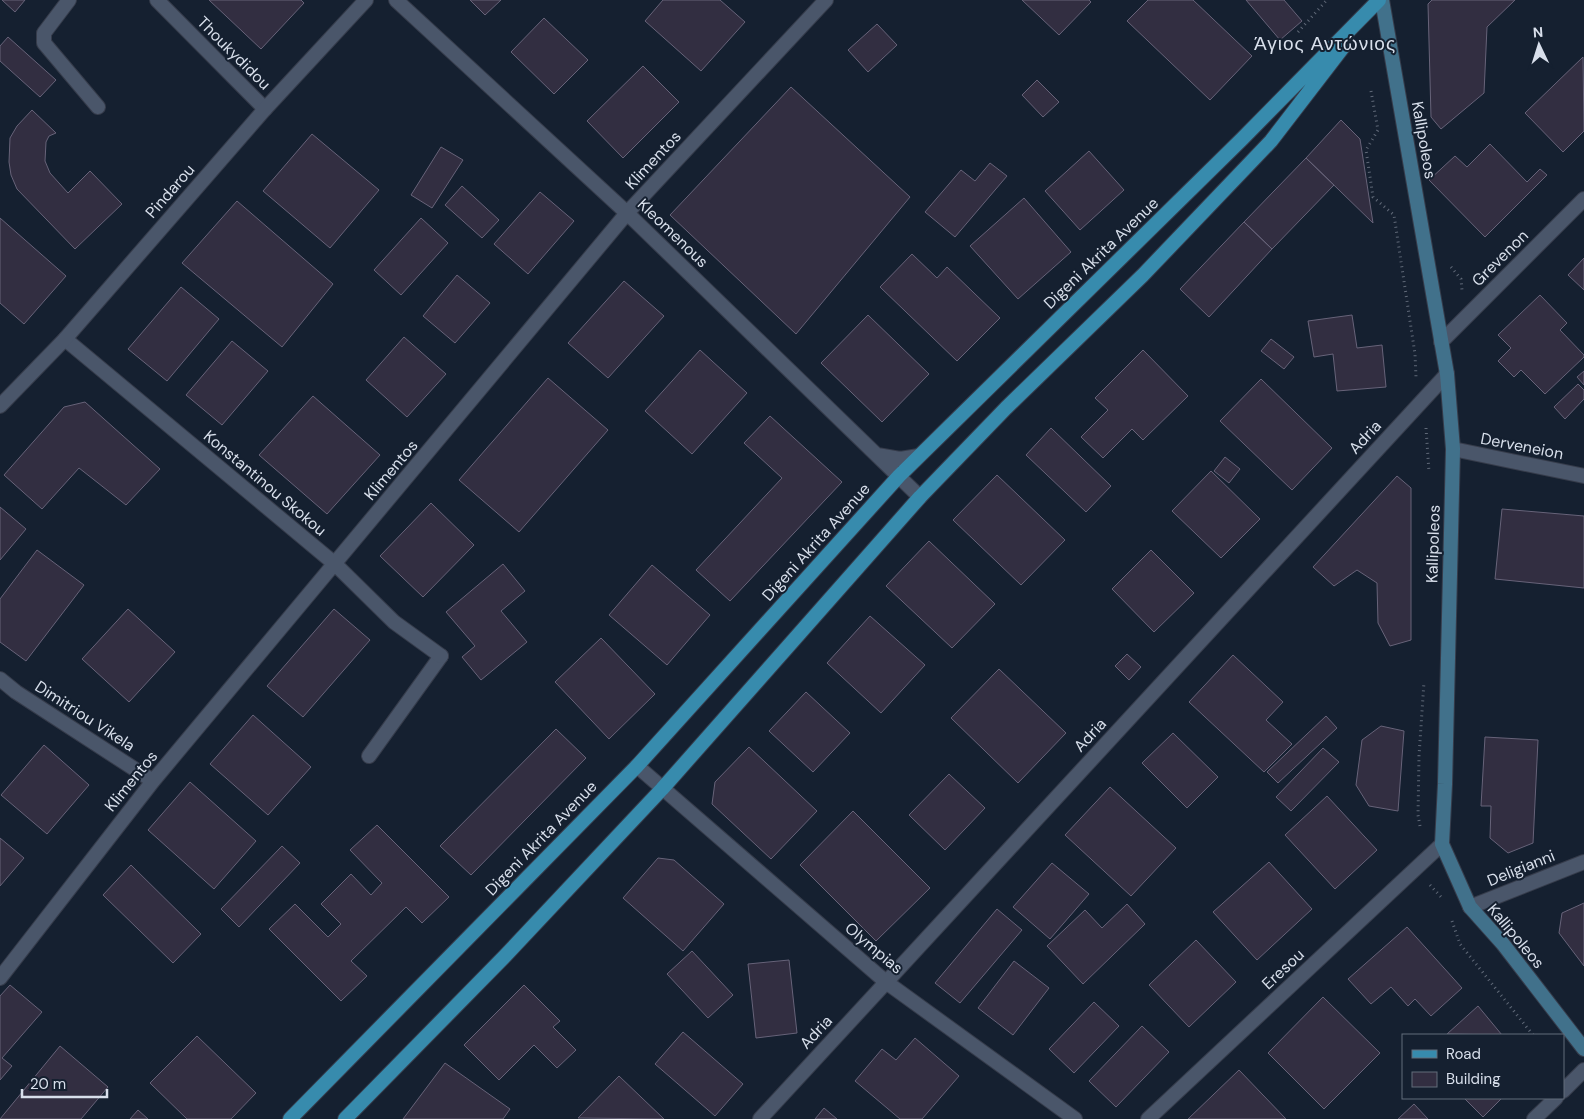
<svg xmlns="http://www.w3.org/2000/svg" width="1584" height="1119" viewBox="0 0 1584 1119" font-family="'DM Sans',sans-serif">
  <rect width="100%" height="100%" fill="#152030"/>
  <path fill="#322e41" stroke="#676379" d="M2 0H25L15 12Z
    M209 0H301L304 3 261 49Z
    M470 0H501L485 15Z
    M663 0H720L745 22 701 71 645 21Z
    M1022 0H1089L1091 2 1059 35Z
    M1148 0H1193L1252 56 1210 100 1127 21Z
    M1246 0H1284L1302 21 1280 40Z
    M1432 0H1515L1487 27 1484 93 1441 129 1431 117 1428 4Z
    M544 18 588 60 554 94 511 52Z
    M877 24 897 45 868 72 848 50Z
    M8 37 56 80 40 97 0 61V46Z
    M1583 57 1584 131 1563 152 1525 113Z
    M643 66 679 102 623 158 587 121Z
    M1037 80 1059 102 1043 117 1022 95Z
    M791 87 910 197 796 334 670 215Z
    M32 110 56 133 49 136 46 142 45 161 50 173 68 193 90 171 122 204 75 249 17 189 11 175 9 162 10 138 17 126Z
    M1341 120 1360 139 1373 223 1306 158Z
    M312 134 379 190 330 248 263 191Z
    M1490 144 1527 182 1540 169 1547 175 1485 237 1429 180 1455 156 1467 167Z
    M441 147 463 160 432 208 411 195Z
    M1089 151 1124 190 1080 230 1045 191Z
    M1306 158 1334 185 1272 249 1244 222Z
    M990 163 1007 176 955 237 925 212 961 170 975 181Z
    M462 186 499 220 482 238 445 205Z
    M540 192 574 221 528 274 494 244Z
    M1024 198 1071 252 1018 299 970 246Z
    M237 201 333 284 282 347 182 263Z
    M0 218 66 276 24 324 0 303Z
    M421 218 448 243 401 295 374 270Z
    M1244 222 1272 249 1209 317 1180 289Z
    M912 254 937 278 947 267 1000 318 957 361 880 287Z
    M1584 258V290L1568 275Z
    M457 275 490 303 455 343 423 316Z
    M624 281 664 316 608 378 568 343Z
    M181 287 219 319 167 381 128 349Z
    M1540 295 1567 323 1560 330 1584 355V357L1545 394 1521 370 1514 377 1498 361 1511 348 1498 335Z
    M868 315 929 374 882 422 821 363Z
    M1352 315 1357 348 1382 345 1386 387 1337 391 1333 354 1314 357 1308 321Z
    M404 337 446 374 407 417 366 380Z
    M1271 339 1294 357 1284 369 1261 351Z
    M232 341 268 371 222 425 186 395Z
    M700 350 747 393 692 454 645 411Z
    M1143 350 1188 396 1143 440 1132 429 1103 458 1081 437 1108 410 1095 398Z
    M1584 371V385L1577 377Z
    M548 378 608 430 519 532 459 480Z
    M1261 379 1332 448 1292 490 1220 421Z
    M1578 384 1584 390V399L1565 419 1554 407Z
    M313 396 380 455 327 514 259 455Z
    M85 402 160 469 126 505 79 468 42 509 4 475 64 407Z
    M770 416 842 482 730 601 696 570 782 478 744 443Z
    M1051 428 1111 486 1086 512 1026 455Z
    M1225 457 1240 469 1229 483 1214 471Z
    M1211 471 1260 519 1221 558 1172 511Z
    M997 475 1065 540 1021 585 953 520Z
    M1397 476 1411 488V640L1390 646 1378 623 1377 583 1357 570 1334 586 1313 567Z
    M431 503 474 545 423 597 380 556Z
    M0 507 26 529 0 560Z
    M1502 509 1584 516V588L1495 579Z
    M929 541 995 604 952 648 886 586Z
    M37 550 84 585 26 661 0 642V599Z
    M1151 550 1194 593 1154 632 1112 589Z
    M503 564 525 591 501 611 527 642 481 680 462 657 475 646 446 612Z
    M652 565 710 615 667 665 609 615Z
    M128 609 175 652 129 702 82 659Z
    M334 609 370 640 303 717 267 686Z
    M870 616 925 665 881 713 827 663Z
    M601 638 655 694 609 739 555 682Z
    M1127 654 1141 667 1129 680 1115 666Z
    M1233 655 1283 702 1266 720 1292 744 1264 772 1189 702Z
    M999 669 1066 733 1018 783 951 718Z
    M806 692 850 733 813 772 769 731Z
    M253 715 311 767 268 815 210 764Z
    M1326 716 1337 728 1278 783 1267 772Z
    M1381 726 1404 731 1398 811 1369 806 1356 785 1362 740Z
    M556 729 586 758 471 875 440 846Z
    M1173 733 1218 777 1187 808 1142 763Z
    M1485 737 1538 740 1533 843 1508 853 1490 838 1491 806H1481Z
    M44 745 89 785 47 834 1 795Z
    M749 747 817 811 771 859 712 804 715 782Z
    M1323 748 1339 762 1291 811 1276 797Z
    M949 774 985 808 945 850 909 815Z
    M190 782 256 841 214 889 148 830Z
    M1110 787 1176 848 1131 896 1065 835Z
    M1327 796 1377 850 1335 889 1285 835Z
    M853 811 930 888 876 941 800 865Z
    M377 825 449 897 422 923 406 907 351 961 367 976 341 1001 269 929 295 904 328 937 341 924 321 904 351 874 371 895 382 883 350 850Z
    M0 838 24 858 0 886Z
    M282 846 300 863 239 927 221 909Z
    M658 858 674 860 724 904 683 951 623 898Z
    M1269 862 1312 909 1257 960 1213 912Z
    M1052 863 1089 894 1050 939 1013 907Z
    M131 865 201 934 173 963 103 895Z
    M1584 903V966L1559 933 1562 913Z
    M1127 904 1145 924 1083 984 1047 946 1085 910 1102 928Z
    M997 909 1022 930 960 1003 935 983Z
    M1407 927 1462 988 1431 1016 1415 999 1408 1006 1391 987 1371 1004 1348 979Z
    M1196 940 1236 982 1189 1027 1149 985Z
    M692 951 733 995 708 1018 667 974Z
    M789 960 797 1033 756 1038 748 964Z
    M1014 961 1049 988 1013 1035 978 1008Z
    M10 985 42 1012 2 1058 12 1066 0 1080V996Z
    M524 985 560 1021 553 1027 576 1050 557 1068 534 1045 499 1080 464 1045Z
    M1323 997 1380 1053 1324 1109 1268 1053Z
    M1094 1002 1119 1026 1074 1073 1049 1049Z
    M1478 1006 1502 1035 1447 1034Z
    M1142 1026 1169 1052 1116 1107 1089 1081Z
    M683 1032 743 1084 715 1116 655 1064Z
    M197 1036 256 1093 231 1119H187L150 1083Z
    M915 1038 959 1076 922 1119H900L855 1081 882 1049 896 1060Z
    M60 1046 108 1087 81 1119H0Z
    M445 1063 510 1109 503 1119H403Z
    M1239 1070 1286 1119H1188Z
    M619 1076 664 1119 578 1118Z
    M1464 1098H1502L1483 1117Z
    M1414 1104 1428 1119H1398Z
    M824 1108 837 1119H815Z
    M138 1110 148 1119H130Z"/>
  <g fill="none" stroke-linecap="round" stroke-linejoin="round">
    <g stroke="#363c4b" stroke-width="16">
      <path id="service" d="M69 0 44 33V43L98 107
        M369 756 441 656"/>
    </g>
    <g stroke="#363c4b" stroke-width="16">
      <path id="minor" d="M157 0 265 109
        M396 0 627 213 920 497
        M65 339 335 564 394 622 441 656
        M1441 342 1584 199
        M1453 449 1584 476
        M877 455 900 459 919 456
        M0 679 16 692 153 781
        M637 766 886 982 1075 1119
        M1470 907 1584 862
        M0 978 153 781 627 213 826 0
        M1563 1091 1584 1070
        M760 1119 1447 374
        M1148 1119 1442 844
        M1534 1119 1556 1098"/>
    </g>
    <g stroke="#363c4b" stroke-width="16">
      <path id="tertiary" d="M0 406 65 339 265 109 366 0"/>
    </g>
    <g stroke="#363c4b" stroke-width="16">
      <path id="secondary" d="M1382 0 1447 374 1453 449 1445 784 1442 844 1470 907 1503 944 1584 1049"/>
    </g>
    <g stroke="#363c4b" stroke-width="16">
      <path id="primary" d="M290 1119 637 766 899 476 1242 139 1379 0
        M345 1119 505 956 662 789 920 497 1006 408 1143 275 1271 141 1344 46"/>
    </g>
    <path stroke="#606978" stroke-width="3" stroke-dasharray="1 4" stroke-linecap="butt" d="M1298 32 1327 0
      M1371 91 1378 130 1366 150 1373 197 1394 215 1415 354 1416 377
      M1451 267 1461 279 1462 290
      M1426 428 1429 472
      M1420 826 1418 815 1419 756 1424 682
      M1430 885 1441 897
      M1452 921 1460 944 1533 1035"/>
    <use href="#service" stroke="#4a566a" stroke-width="14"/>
    <use href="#minor" stroke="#4a566a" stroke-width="14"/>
    <use href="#tertiary" stroke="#4a566a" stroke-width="14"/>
    <use href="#secondary" stroke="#41718b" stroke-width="14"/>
    <use href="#primary" stroke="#378bad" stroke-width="14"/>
  </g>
  <g text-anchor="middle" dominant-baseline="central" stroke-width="4" stroke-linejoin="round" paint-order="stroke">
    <g font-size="16" fill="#d8dfeb" stroke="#152030">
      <text transform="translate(234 53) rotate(45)">Thoukydidou</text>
      <text transform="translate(1424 140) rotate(80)">Kallipoleos</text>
      <text transform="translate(653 160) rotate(-47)">Klimentos</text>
      <text transform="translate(170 191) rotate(-49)">Pindarou</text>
      <text transform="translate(673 233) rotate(44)">Kleomenous</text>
      <text transform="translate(1101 253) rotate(-44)">Digeni Akrita Avenue</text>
      <text transform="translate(1500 258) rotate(-45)">Grevenon</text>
      <text transform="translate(1365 437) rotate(-47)">Adria</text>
      <text transform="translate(1522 446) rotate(11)">Derveneion</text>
      <text transform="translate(391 470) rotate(-50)">Klimentos</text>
      <text transform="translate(265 483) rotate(40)">Konstantinou Skokou</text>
      <text transform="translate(816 542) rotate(-48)">Digeni Akrita Avenue</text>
      <text transform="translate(1433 544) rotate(-88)">Kallipoleos</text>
      <text transform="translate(85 716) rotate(33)">Dimitriou Vikela</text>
      <text transform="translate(1090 735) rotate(-47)">Adria</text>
      <text transform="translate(131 781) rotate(-51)">Klimentos</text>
      <text transform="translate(541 838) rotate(-46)">Digeni Akrita Avenue</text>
      <text transform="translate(1521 868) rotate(-22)">Deligianni</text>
      <text transform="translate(1516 936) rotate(50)">Kallipoleos</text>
      <text transform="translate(874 948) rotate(40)">Olympias</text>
      <text transform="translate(1283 969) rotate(-43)">Eresou</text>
      <text transform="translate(816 1032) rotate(-47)">Adria</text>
    </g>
    <g font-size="19" letter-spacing="1" fill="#d8dfeb" stroke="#152030">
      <text x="1325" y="43">Άγιος Αντώνιος</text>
    </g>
  </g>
  <rect x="1402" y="1034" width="162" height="65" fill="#152030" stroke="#636c7b"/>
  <rect x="1412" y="1050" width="25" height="8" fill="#378bad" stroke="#636c7b"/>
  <text x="1446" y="1059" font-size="15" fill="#d8dfeb">Road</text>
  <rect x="1412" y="1072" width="25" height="15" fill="#322e41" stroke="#636c7b"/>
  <text x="1446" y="1084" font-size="15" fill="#d8dfeb">Building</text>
  <g transform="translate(1539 45) rotate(356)" stroke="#152030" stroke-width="4" paint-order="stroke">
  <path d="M0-4L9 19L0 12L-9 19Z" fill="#d8dfeb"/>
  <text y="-8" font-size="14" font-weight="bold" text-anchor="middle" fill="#d8dfeb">N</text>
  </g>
  <path d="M22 1089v8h85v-8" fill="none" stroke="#d8dfeb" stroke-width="2.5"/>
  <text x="30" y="1089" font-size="15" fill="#d8dfeb" stroke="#152030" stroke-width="4" paint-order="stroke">20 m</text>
</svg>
